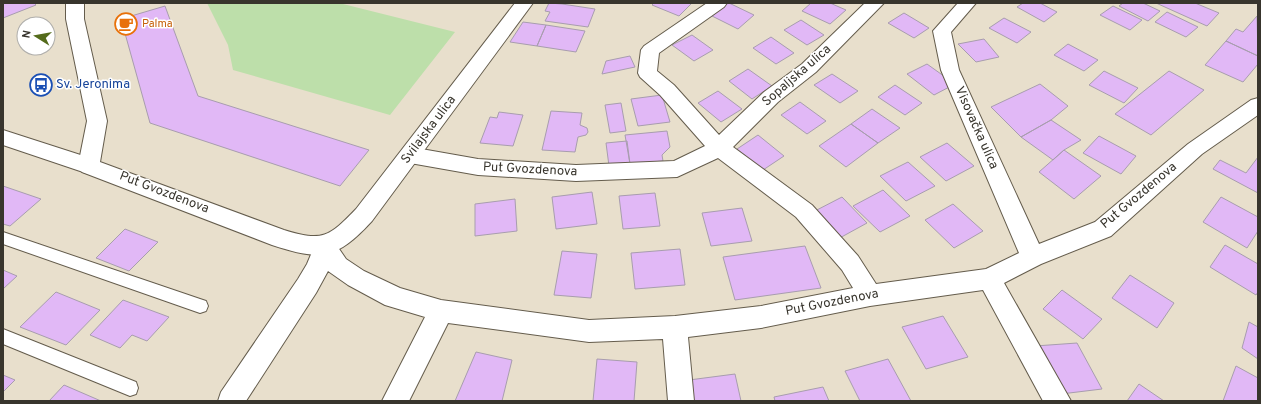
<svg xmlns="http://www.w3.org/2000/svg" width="1261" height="404" viewBox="0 0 1261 404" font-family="Overpass,sans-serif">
  <rect width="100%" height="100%" fill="#e8dfcc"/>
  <path fill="#bddfaa" d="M207 3H339L455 32 390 115 233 70 228 45Z"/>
  <path fill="#e1b8f6" stroke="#a89dae" d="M3 3H34L36 5 3 18Z
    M549 3 562 4 595 9 588 27 545 21 550 12 545 11Z
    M654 3H689L691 4 679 16 652 5Z
    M728 3H729L754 15 738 29 712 16Z
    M811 3H830L846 10 830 24 802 11Z
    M1023 3H1040L1057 12 1044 22 1017 7Z
    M1123 3H1143L1160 11 1148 21 1119 6Z
    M1156 3H1195L1219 13 1207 26Z
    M165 6 198 96 369 150 340 186 150 123 121 19Z
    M1113 6 1142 20 1130 30 1100 15Z
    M1167 12 1198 27 1186 37 1155 22Z
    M904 13 929 28 914 38 888 23Z
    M1257 16 1258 56 1226 41 1236 29 1243 32Z
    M1004 18 1031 32 1017 43 989 28Z
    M801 20 824 35 807 45 784 30Z
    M523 22 546 25 537 46 510 42Z
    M546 25 585 31 576 52 537 46Z
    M692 35 713 50 694 61 672 45Z
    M771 37 794 53 776 64 753 48Z
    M984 39 999 57 976 62 958 44Z
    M1226 41 1258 56V64L1243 82 1205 65Z
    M1068 44 1098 60 1084 71 1054 55Z
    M630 56 635 67 602 74 606 61Z
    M927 64 955 84 934 95 907 74Z
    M748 69 772 86 752 99 729 81Z
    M1104 71 1138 88 1124 103 1089 85Z
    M1169 71 1204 90 1151 135 1115 114Z
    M832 74 858 91 840 103 814 85Z
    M1040 84 1068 106 1051 120 1021 137 991 107Z
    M895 85 922 103 905 115 878 97Z
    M718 91 742 109 721 122 698 103Z
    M662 95 670 122 638 126 631 99Z
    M800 102 826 121 807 134 781 115Z
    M621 103 626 131 610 133 605 105Z
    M872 109 900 128 878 143 851 124Z
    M551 111 582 113 580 125 587 128 588 132 586 135 578 137 575 152 542 150Z
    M499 112 523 115 513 146 480 143 490 117 497 118Z
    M1051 120 1081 140 1064 150 1053 160 1021 137Z
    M851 124 878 143 846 167 819 146Z
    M667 131 670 147 662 155 663 161 630 164 625 135Z
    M758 135 784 156 763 170 737 149Z
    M1099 136 1136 156 1121 174 1083 153Z
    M627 141 630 164 609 166 606 143Z
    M947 143 974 166 946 181 920 157Z
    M1064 150 1101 176 1074 199 1039 172Z
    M1258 157V193L1213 169 1220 160 1246 173Z
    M908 162 935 186 906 201 880 176Z
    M3 186 41 199 10 226 3 224Z
    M883 190 910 216 880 232 853 206Z
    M592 192 597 224 556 229 552 197Z
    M655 193 660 226 623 229 619 196Z
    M842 197 867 223 836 240 811 213Z
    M1221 197 1258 217V231L1247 248 1203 222Z
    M515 199 517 231 475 236V204Z
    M953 204 983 231 954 248 925 220Z
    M742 208 752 241 711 246 702 213Z
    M125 229 158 242 129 271 96 258Z
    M1225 245 1258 264V292L1256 295 1210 267Z
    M805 246 821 288 735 300 723 257Z
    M680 249 685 285 635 289 631 253Z
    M562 251 597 254 591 298 554 295Z
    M3 270 17 276 3 289Z
    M1130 275 1174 303 1157 328 1112 298Z
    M1062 290 1102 319 1083 339 1043 309Z
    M56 292 100 310 66 345 20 327Z
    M123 300 169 317 147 341 132 335 120 348 90 335Z
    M943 316 968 357 926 369 902 327Z
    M1249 322 1258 327V359L1242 348Z
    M1077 343 1102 389 1061 394 1035 346Z
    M476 352 512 360 502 401H455Z
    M597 359 637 362 634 401H593Z
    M888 359 911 401H860L845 371Z
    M1236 366 1258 378V401H1223Z
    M735 374 741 401H693L689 380Z
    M3 375 15 380 3 392Z
    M1139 384 1164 401H1127Z
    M64 385 101 401H49Z
    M823 387 829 401H775L774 397Z"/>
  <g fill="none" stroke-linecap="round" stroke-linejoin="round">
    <g stroke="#645c4c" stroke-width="2">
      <path id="lane" d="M3 232 200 299 206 301 208 306 206 311 200 313 3 244Z
        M3 329 136 382 138 388 136 394 130 396 3 344Z"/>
    </g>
    <g stroke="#645c4c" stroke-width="2">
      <path id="street" d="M707 3H727L724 7 659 53 657 71 674 85 719 135 764 92 802 64 865 3H884L816 72 778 102 733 147 812 205 858 256 876 284 986 269 1019 253 941 70 933 31 958 3H976L951 32 959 70 1039 244 1095 222 1188 144 1251 100 1258 98V115L1202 154 1111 236 1041 264 1004 283 1071 401H1043L983 290 870 306 761 328 688 337 694 401H668L663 339 589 342 448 323 409 401H382L425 317 385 305 348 285 328 271 316 293 246 401H218L221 392 298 279 307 264 317 240 325 237 333 240 346 259 364 271 400 288 441 300 589 320 675 316 761 306 853 288 842 270 796 217 718 158 677 177 576 181 478 175 410 163 403 160 400 155 403 150 410 147 478 159 576 165 674 161 705 146 660 95 640 77 638 73 641 50 644 46Z
        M3 130 96 160 100 166 96 172 89 174 3 145Z"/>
    </g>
    <g stroke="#645c4c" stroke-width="2">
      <path id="secondary" d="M66 3H84V19L107 121 100 162 284 230C323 242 329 237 356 209L515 3H533L372 221C336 260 321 261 272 245L82 172 78 166 87 121 66 19Z"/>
    </g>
    <use href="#lane" fill="#fff" fill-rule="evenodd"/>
    <use href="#street" fill="#fff" fill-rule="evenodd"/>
    <use href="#secondary" fill="#fff" fill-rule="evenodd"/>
  </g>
  <defs>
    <g id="cafe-ring" transform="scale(1.15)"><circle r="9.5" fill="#fff" stroke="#e8710a" stroke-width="1.5"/><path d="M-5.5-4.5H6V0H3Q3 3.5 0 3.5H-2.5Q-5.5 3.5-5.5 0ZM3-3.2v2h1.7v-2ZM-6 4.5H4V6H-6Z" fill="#e8710a"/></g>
    <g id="bus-ring" transform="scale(1.15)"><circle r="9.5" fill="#fff" stroke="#1a4fb4" stroke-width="1.5"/><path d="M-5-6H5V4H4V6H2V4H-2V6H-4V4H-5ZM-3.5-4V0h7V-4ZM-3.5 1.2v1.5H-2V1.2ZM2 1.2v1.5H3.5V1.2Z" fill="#1a4fb4"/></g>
  </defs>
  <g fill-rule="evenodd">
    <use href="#cafe-ring" x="126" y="24"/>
    <use href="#bus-ring" x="41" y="85"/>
  </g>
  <g text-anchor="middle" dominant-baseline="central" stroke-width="3" stroke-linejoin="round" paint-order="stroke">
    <g font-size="11" fill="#c56008" stroke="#fff" text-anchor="start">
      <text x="142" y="24">Palma</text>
    </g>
    <g font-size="13" fill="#38352d" stroke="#fff">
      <text transform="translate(797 76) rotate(-41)">Sopaljska ulica</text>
      <text transform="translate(976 128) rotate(66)">Visovačka ulica</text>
      <text transform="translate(429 130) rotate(-53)">Svilajska ulica</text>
      <text transform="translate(530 170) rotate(3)">Put Gvozdenova</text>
      <text transform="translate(164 193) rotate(21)">Put Gvozdenova</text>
      <text transform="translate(1139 196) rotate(-40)">Put Gvozdenova</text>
      <text transform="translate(832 303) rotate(-11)">Put Gvozdenova</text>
    </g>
    <g font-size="13" fill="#164399" stroke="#fff" text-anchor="start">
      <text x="56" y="85">Sv. Jeronima</text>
    </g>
  </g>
  <rect width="1261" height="404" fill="none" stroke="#38352d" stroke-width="8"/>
  <g transform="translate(36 36) rotate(281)"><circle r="19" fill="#ffffff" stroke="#afaeab"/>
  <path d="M0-3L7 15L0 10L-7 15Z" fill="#546b1b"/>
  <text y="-6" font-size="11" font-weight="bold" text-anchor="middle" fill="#38352d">N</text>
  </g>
</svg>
